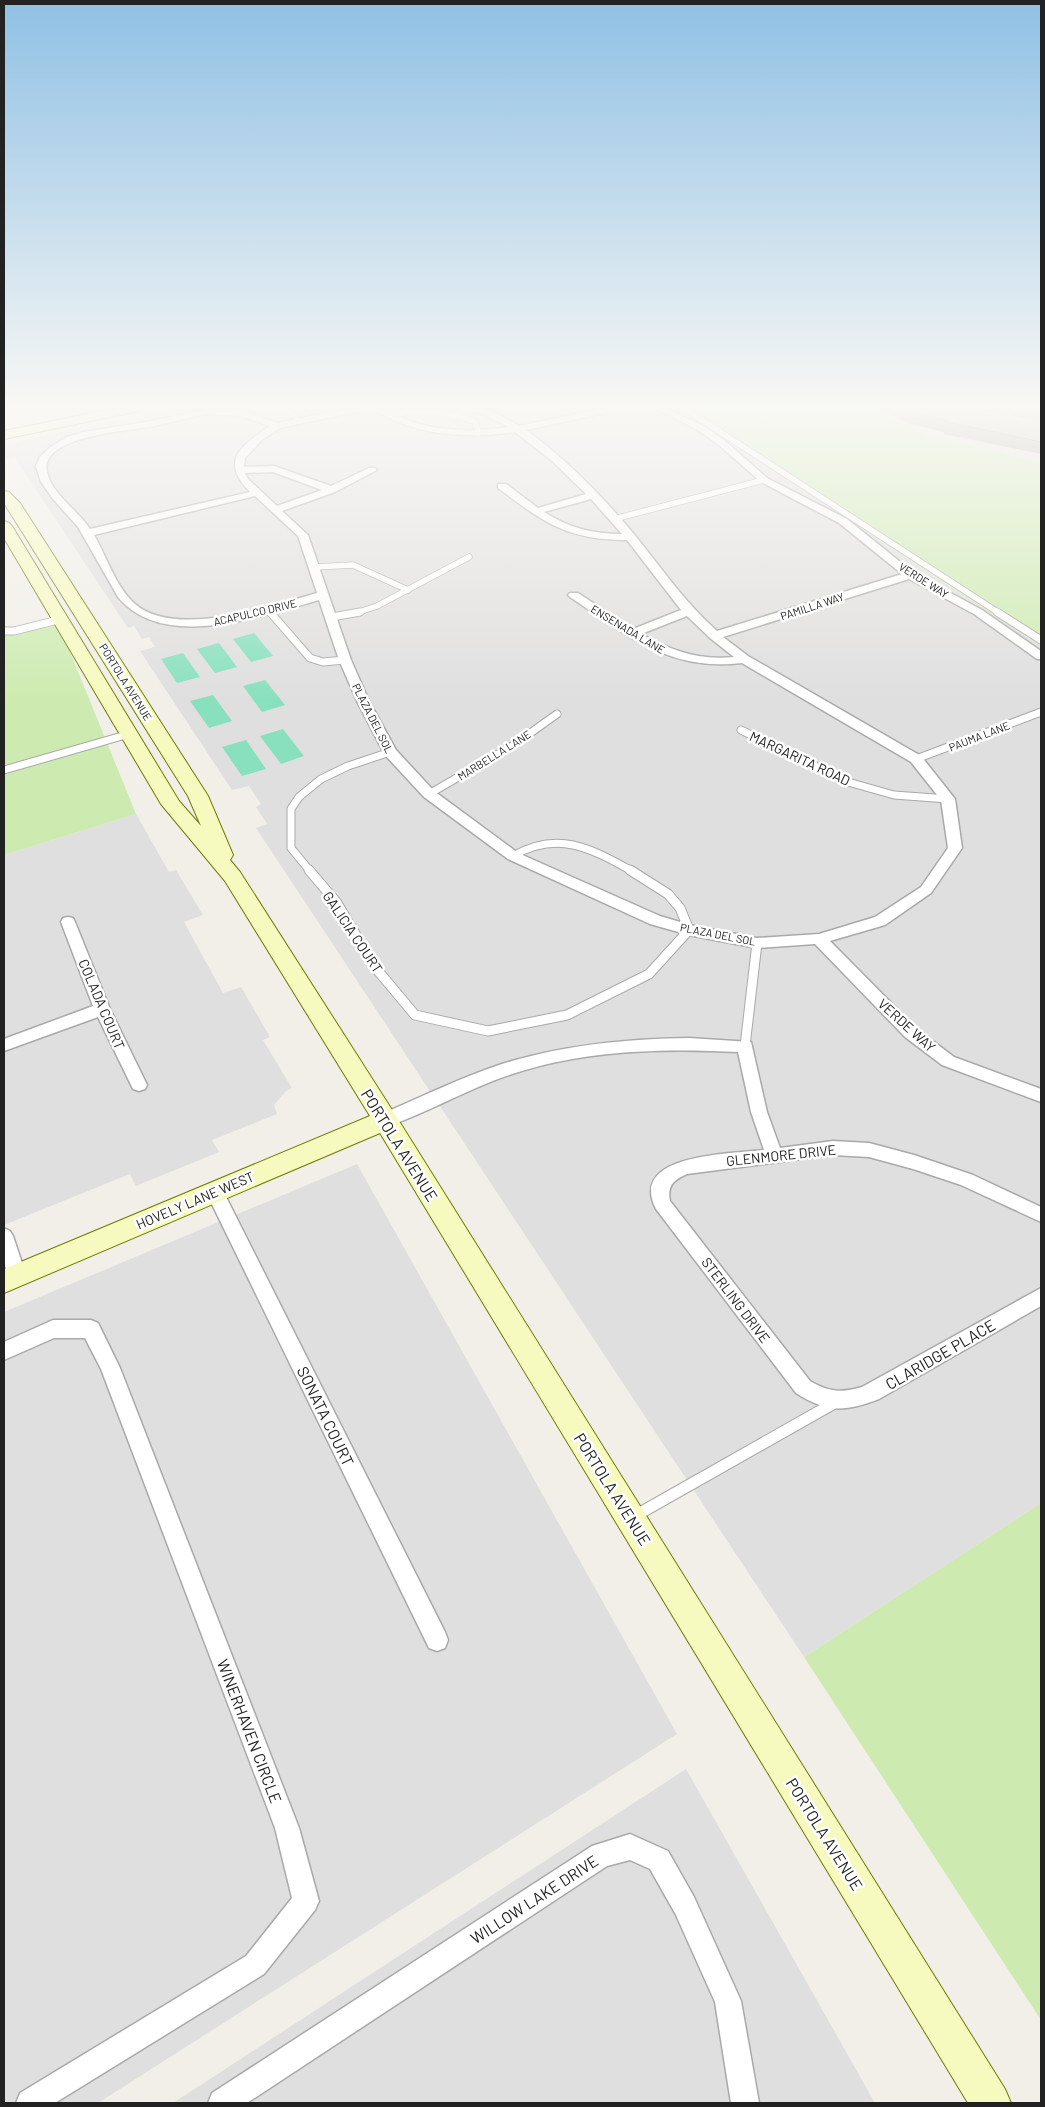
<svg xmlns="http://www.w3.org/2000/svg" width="1045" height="2107" viewBox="0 0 1045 2107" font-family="Barlow,sans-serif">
  <rect width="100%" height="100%" fill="#f2efe9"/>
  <path fill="#e0dfdf" d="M184 407H677L1041 646V1503L804 1657 256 828 267 824 256 807 261 804 249 786 232 790 140 651 155 647 149 637 142 639 134 626 128 628 15 458 8 459 4 455V444Z
    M870 407H1041V463L925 434Z
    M136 814 169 872 176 870 203 915 184 922 223 993 241 987 270 1037 263 1040 292 1088 286 1091 274 1105 277 1114 212 1140 219 1152 136 1186 130 1174 4 1225V855Z
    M357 1164 677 1734 98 2103H4V1312Z
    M686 1769 875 2103H173Z"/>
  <path fill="#cdebb0" d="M677 407H870L925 434 1041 463V646Z
    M57 620 136 814 4 855V628Z
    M1041 1503V2020L804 1657Z"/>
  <path fill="#88e0be" d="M254 633 273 656 251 662 233 639Z
    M219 643 237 667 215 673 197 649Z
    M183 653 200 677 177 683 161 659Z
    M265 680 285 705 262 712 243 686Z
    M213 695 232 721 209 728 190 701Z
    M283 729 304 756 281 764 260 736Z
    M246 740 266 769 242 776 222 747Z"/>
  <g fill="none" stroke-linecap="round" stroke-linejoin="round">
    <g stroke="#a9a9a9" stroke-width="7">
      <path id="lane-far3" d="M285 407 299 421
        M338 407 344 411
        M682 407 999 613
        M389 415C419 409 446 410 475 422L479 433
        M614 519 764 480
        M315 567 353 565 408 590
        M269 610 272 613
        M356 613 377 606 469 557"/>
    </g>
    <g stroke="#a9a9a9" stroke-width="9">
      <path id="lane-far2" d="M270 612 310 658 323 662 345 660
        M997 612 1041 640
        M332 617 360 612
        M4 631H14L62 619
        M741 730 848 782 894 795 948 799
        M916 759 1041 712
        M4 770 129 734
        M429 794 512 746 557 714
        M513 856C558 830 590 848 632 871
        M310 871 291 848V809L299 797 321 779 348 766 390 752"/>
    </g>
    <g stroke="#a9a9a9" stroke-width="11">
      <path id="lane-far1" d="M309 870 337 903 374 966 415 1015 488 1031 567 1015 649 974 689 930 680 908 668 894 630 870
        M745 1046 757 943"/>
    </g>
    <g stroke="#a9a9a9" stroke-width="13">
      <path id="lane" d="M633 1517 836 1402"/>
    </g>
    <g stroke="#a9a9a9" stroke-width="3">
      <path id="street" d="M354 407H370L365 410 280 428 262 440 245 458 244 467 274 466 331 486 369 468H375L377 470 335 492 282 511 308 535 351 660 369 701 396 750 434 791 518 853 660 916 690 925 757 938 819 934 875 917 921 887 948 848 941 800 911 762 742 663C670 672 626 635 570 597L568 595 570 593H578L633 629 681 610 627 540C567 540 545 523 498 488V484H506L538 508 586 494 551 460 515 432C471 438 427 437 387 417 381 414 374 411 371 407 385 407 394 415 407 420 439 432 475 432 508 427L483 414 467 409 466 407C486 407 502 415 519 426L609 407H623L619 410 526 430C566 459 601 495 633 533 661 567 683 601 717 631L902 574 839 523 761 482 719 445 701 432 653 407H664L707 428 725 441 767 478 847 519 914 573 982 610 1041 651V659H1037L974 614 909 579 723 637 748 656 921 756 955 799 962 848 931 893 885 925 830 941 917 1029 954 1057 1041 1089V1102L942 1065 905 1037 815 944 757 948 689 935 650 924 508 859 424 797 385 755 357 701 339 660 319 600C262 616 163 652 118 597L78 527 53 499 41 482 36 466 40 457 49 448 67 437 84 432 146 422 209 409 240 410 278 423ZM209 414 240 416 270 426C241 446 219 460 250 492L90 529C78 510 52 495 47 472 39 436 127 431 149 427 169 423 188 417 209 414ZM273 472 322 490 277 506 248 479 245 473ZM255 496 298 536 317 593C272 606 175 639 135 604 115 586 107 557 94 535ZM591 499 622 534C593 534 569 528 544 512ZM687 616 710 638 734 657C699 661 670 650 641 634Z
        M68 917 73 918 75 922 110 1009 147 1085 145 1089 139 1091 133 1089 98 1017 4 1051V1039L93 1006 61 922 63 918Z
        M689 1038 751 1042 767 1112 780 1148 833 1141 869 1143 914 1155 973 1175 1041 1207V1222L961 1185 913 1169 869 1157 833 1155 687 1174C673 1180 667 1186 670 1201L810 1381C828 1392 842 1393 862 1387L1041 1288V1306L879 1399C845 1412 827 1413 796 1393L656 1209C627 1153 733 1154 764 1150L751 1112 738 1052C663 1048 584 1050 512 1074 468 1088 428 1113 385 1127L379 1125 377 1120 379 1115C420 1098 459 1078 502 1064 563 1045 625 1039 689 1038Z
        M215 1185 221 1187 445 1632 448 1640 445 1648 437 1651 429 1648 206 1192 209 1187Z
        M4 1228 10 1231 13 1236 26 1275 24 1281 17 1283 10 1281 4 1263Z
        M53 1320H91L98 1323 120 1368 299 1828 319 1901 315 1910 264 1974 55 2103H16L20 2093 246 1956 292 1898 275 1828 101 1369 85 1338H54L4 1360V1342Z
        M630 1834 668 1851 694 1897 741 2001 759 2103H731L715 2002 676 1915 650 1869 630 1860 607 1866 247 2103H208L212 2093 592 1846Z"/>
    </g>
    <g stroke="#707d05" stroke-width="2">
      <path id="secondary" d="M121 407H146L139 411 4 439V431Z
        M4 491 9 492 20 503 208 796 233 855 230 860 240 872 394 1113 1005 2089 1011 2103H968L380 1133 4 1293V1269L370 1116 225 881 161 804 4 538V521L9 523 12 526 179 801 201 826 188 796 4 503Z"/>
    </g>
    <use href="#lane-far3" stroke="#fff" stroke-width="5.5"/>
    <use href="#lane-far2" stroke="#fff" stroke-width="7"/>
    <use href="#lane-far1" stroke="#fff" stroke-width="9"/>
    <use href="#lane" stroke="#fff" stroke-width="11"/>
    <use href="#street" fill="#fff" fill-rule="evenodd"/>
    <use href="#secondary" fill="#f7fabf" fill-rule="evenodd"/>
  </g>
  <path fill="#aba49e" d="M7 407H27L8 409Z
    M871 407H1041V454L944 434V432L914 425Z"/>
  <path fill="#c7bfb8" stroke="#8b8681" d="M901 407H969L1041 420V442L947 422 948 421 916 413Z
    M1018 407H1041V411Z"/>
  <linearGradient id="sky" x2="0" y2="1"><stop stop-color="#8fc0e4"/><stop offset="0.58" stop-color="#f9f8f5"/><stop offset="1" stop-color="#f9f8f5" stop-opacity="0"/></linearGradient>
  <rect width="1045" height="702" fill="url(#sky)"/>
  <g text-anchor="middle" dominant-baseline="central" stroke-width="5" stroke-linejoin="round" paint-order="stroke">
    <g font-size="11" fill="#222" stroke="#fff">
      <text transform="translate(924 580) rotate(32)">VERDE WAY</text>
      <text transform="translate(812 606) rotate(-18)">PAMILLA WAY</text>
      <text transform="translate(255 612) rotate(-13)">ACAPULCO DRIVE</text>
      <text transform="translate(628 629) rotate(31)">ENSENADA LANE</text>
      <text transform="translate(126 682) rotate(58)">PORTOLA AVENUE</text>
      <text transform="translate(373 718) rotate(63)">PLAZA DEL SOL</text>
      <text transform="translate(979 736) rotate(-21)">PAUMA LANE</text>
      <text transform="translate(494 755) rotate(-32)">MARBELLA LANE</text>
      <text transform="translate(718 934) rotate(11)">PLAZA DEL SOL</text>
    </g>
    <g font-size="14" fill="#222" stroke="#fff">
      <text transform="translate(800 758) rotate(25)">MARGARITA ROAD</text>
      <text transform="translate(353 932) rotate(56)">GALICIA COURT</text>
      <text transform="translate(102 1004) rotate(67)">COLADA COURT</text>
      <text transform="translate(907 1025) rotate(42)">VERDE WAY</text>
      <text transform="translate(781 1155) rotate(-6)">GLENMORE DRIVE</text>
      <text transform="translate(195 1200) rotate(-23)">HOVELY LANE WEST</text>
      <text transform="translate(736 1300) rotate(53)">STERLING DRIVE</text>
    </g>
    <g font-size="16" fill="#222" stroke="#fff">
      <text transform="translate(400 1145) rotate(58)">PORTOLA AVENUE</text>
      <text transform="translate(940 1354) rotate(-30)">CLARIDGE PLACE</text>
      <text transform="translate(326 1416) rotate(64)">SONATA COURT</text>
      <text transform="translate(613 1489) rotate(58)">PORTOLA AVENUE</text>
      <text transform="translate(250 1731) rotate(69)">WINERHAVEN CIRCLE</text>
      <text transform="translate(825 1834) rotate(58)">PORTOLA AVENUE</text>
      <text transform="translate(534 1899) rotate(-33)">WILLOW LAKE DRIVE</text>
    </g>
  </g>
  <rect width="1045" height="2107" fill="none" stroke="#222222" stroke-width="10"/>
</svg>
